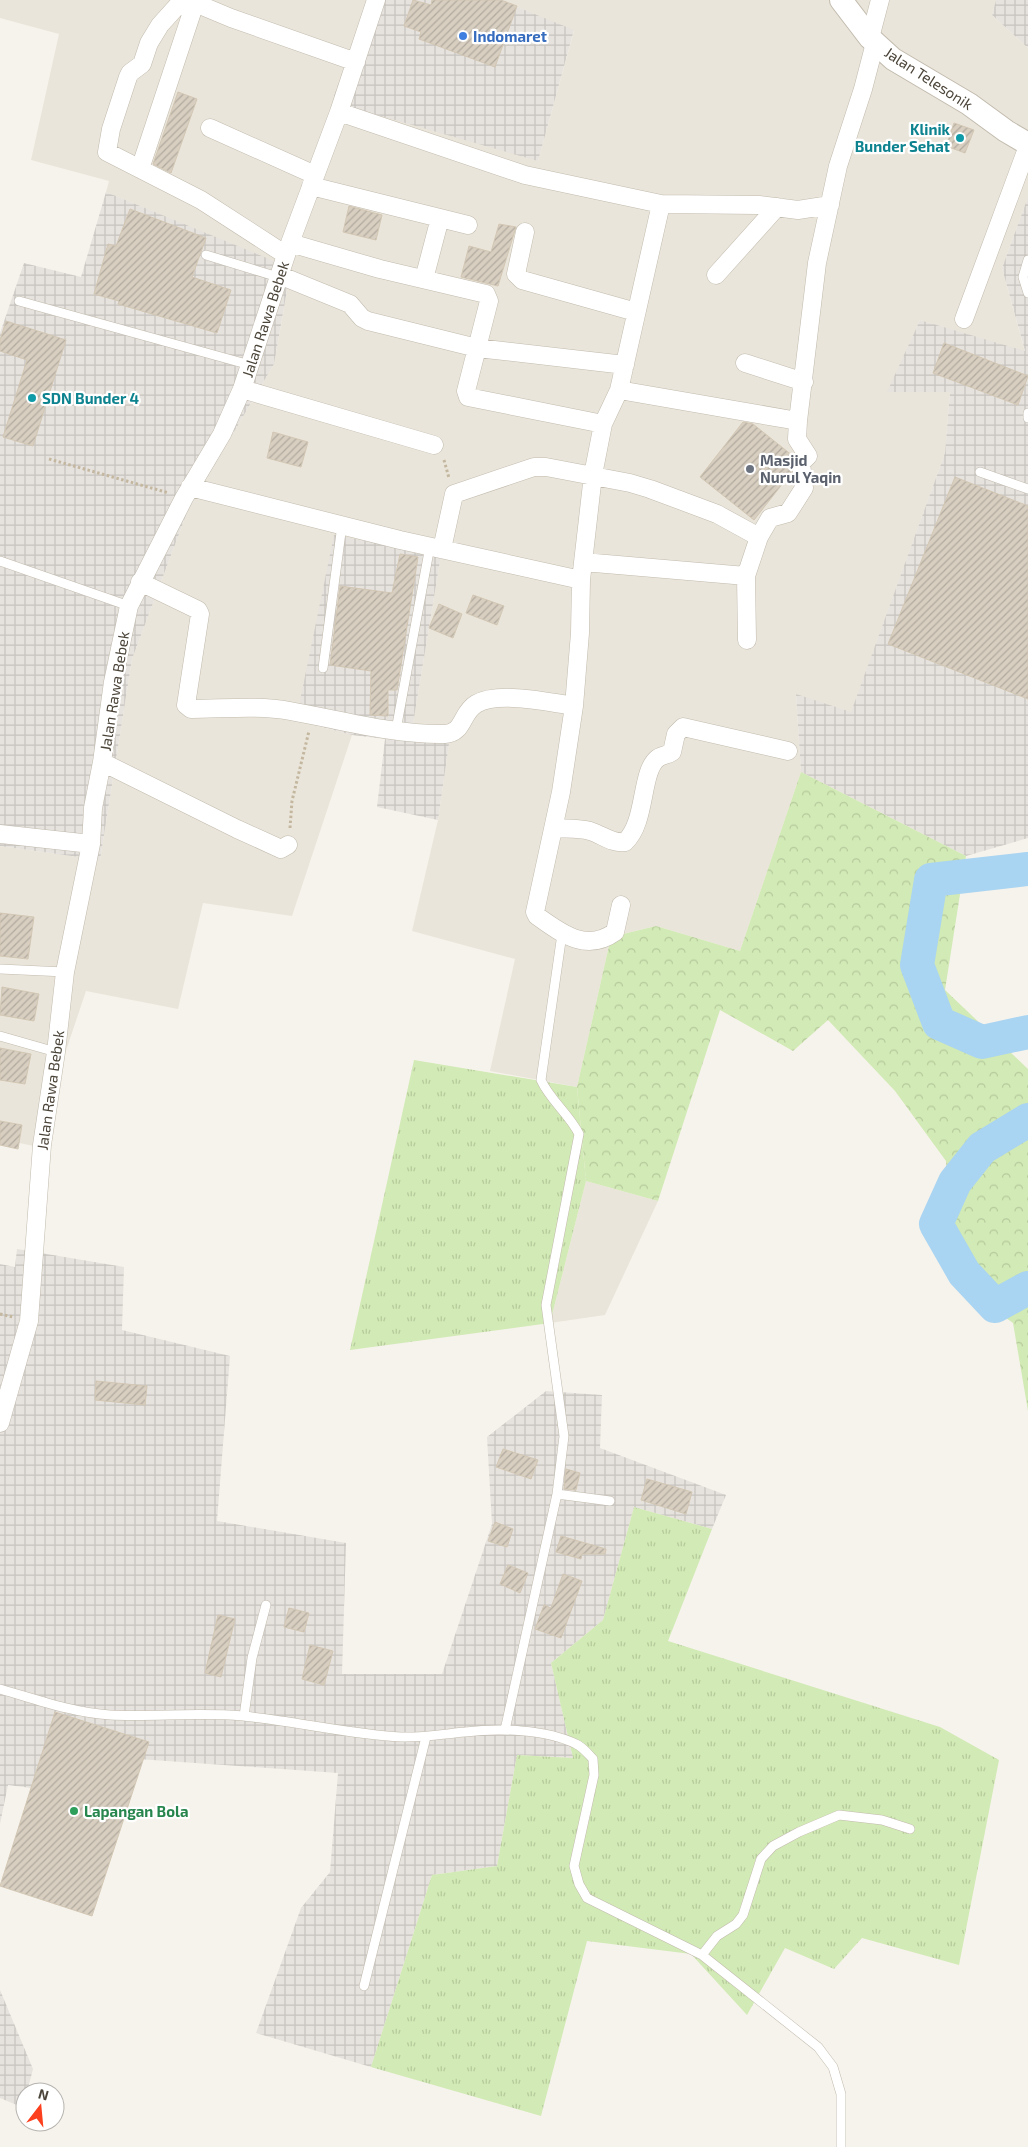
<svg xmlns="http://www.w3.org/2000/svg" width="1028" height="2147" viewBox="0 0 1028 2147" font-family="'Exo 2',sans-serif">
  <defs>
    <pattern id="industrial-grid" width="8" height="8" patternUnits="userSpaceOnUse" patternTransform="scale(1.25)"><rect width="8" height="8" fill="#e6e2dd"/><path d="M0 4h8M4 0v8" fill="none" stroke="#c7c3be"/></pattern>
    <pattern id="grass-tufts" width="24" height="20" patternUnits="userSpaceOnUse" patternTransform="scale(1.25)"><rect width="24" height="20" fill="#d2eab5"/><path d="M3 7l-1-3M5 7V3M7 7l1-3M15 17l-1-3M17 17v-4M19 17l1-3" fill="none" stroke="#b6ca9c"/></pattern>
    <pattern id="forest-crowns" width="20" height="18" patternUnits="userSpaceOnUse" patternTransform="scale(1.25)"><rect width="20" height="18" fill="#d2eab5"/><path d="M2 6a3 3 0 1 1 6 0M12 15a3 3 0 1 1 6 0" fill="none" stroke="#b6ca9c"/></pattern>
    <pattern id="building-hatch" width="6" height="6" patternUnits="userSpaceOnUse" patternTransform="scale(1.25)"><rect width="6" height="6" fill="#d8cfc1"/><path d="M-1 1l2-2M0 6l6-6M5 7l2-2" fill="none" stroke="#b1aa9e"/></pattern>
  </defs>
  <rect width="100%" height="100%" fill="#f6f3ec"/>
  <path fill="#eae5da" d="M0 0H367L538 161 574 31 500 0H996L992 15 1028 48V197L1002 268 1025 352 920 320 888 392H950L945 453 851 713 796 695 801 772 740 951 656 926 611 937 577 1087 490 1071 515 959 412 931 438 820 451 730 413 724 441 555 296 720 352 735 292 916 203 903 178 1009 86 991 34 1146 0 1139V846L100 860 132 659 188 510 274 364 291 269 106 192 109 181 31 160 59 34 0 18Z
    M586 1181 658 1201 605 1315 550 1323Z"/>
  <path fill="url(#industrial-grid)" d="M367 0H500L574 30 538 161 332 102Z
    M996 0H1028V48L992 15Z
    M106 192 291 268 274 364 188 510 132 659 100 860 0 846V333L24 263 81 277Z
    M1028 197V838L966 856 801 772 796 694 851 712 945 453 950 392H887L920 320 1025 351 1002 268Z
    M334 535 441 555 413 724 451 730 438 820 377 807 385 739 352 735 296 720Z
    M17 1249 124 1267 122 1330 230 1356 217 1521 346 1543 342 1674H442L492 1524 487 1437 546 1391 602 1395 600 1448 726 1495 712 1529 634 1507 603 1620 551 1663 573 1758 517 1755 497 1866 432 1875 371 2067 256 2033 301 1908 330 1872 338 1773 138 1759 116 1799 8 1785 0 1824V1264L15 1267Z
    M0 1990 33 2069 27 2092H25L24 2108 0 2098Z"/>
  <path fill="url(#grass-tufts)" d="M414 1060 577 1087 586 1181 550 1323 350 1350Z
    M634 1507 712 1529 668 1641 940 1727 999 1760 959 1965 862 1938 834 1969 785 1948 747 2015 691 1954 587 1941 541 2116 371 2067 432 1875 497 1866 517 1755 573 1758 551 1663 603 1620Z"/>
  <path fill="url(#forest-crowns)" d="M801 772 966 856 945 990 1028 1069V1411L1013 1323 955 1281 946 1161 895 1091 828 1020 793 1051 720 1010 658 1201 586 1181 577 1087 611 937 656 926 740 951Z"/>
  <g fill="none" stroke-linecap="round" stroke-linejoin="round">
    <path stroke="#a9d4f2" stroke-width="34" d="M1028 869 931 880 917 965 939 1023 982 1042 1028 1032
      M1028 1120 982 1148 955 1182 936 1224 964 1273 995 1306 1028 1288"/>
  </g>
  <path fill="url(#building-hatch)" stroke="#d3c7b4" d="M413 0 431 5 432 0H501L517 6 495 67 419 39 421 32 404 26Z
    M178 92 197 99 171 173 153 164Z
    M954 123 974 130 965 153 946 146Z
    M349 206 382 215 376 240 343 232Z
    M130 209 206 238 192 277 231 290 217 333 118 304 119 301 94 294 108 244 116 246Z
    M499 224 516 227 498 286 461 277 469 246 491 252Z
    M6 321 66 340 33 446 3 437 27 360 0 351V340Z
    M944 343 1028 376 1018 405 933 373Z
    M743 422 753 424 793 456 791 460V473L754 520 700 477Z
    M273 432 308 442 301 467 267 458Z
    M955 477 1028 506V699L888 644Z
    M400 554 418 557 397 690H388V716L370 715 371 671 330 665 340 586 392 593Z
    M473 595 504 606 497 625 466 613Z
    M439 604 462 614 453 638 429 628Z
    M0 913 34 917 28 959 0 956Z
    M2 987 39 994 34 1021 0 1015Z
    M0 1048 31 1054 25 1084 0 1080Z
    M0 1121 22 1125 18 1149 0 1145Z
    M96 1381 147 1386 145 1405 95 1400Z
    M503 1449 538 1460 531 1479 496 1467Z
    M566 1469 580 1473 576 1490 564 1489Z
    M647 1479 692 1492 686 1514 641 1500Z
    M495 1522 513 1529 507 1547 488 1541Z
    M561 1536 606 1549 605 1554H582L581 1559 556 1552Z
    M508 1565 528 1573 520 1593 500 1584Z
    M563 1574 582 1581 561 1638 535 1629 544 1605 551 1608Z
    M289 1608 309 1613 304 1632 284 1627Z
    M218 1615 235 1619 221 1677 205 1673Z
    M310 1645 333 1651 324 1685 302 1679Z
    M55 1712 149 1742 92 1916 0 1886Z"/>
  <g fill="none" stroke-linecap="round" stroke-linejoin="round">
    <g stroke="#c2bbae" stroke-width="10">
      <path id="service" d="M206 255 278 277
        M1028 260 1023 277 1028 293
        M19 301 250 365
        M1028 413V418
        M980 472 1028 489
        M0 561 129 606
        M323 668 342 525
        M396 730 430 546
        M0 969 65 972
        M0 1036 56 1052
        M557 1494 564 1436 546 1305 579 1134C569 1114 550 1100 541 1080L562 934
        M0 1689C35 1699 73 1713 110 1715 154 1717 198 1712 243 1716 295 1721 348 1734 401 1737 422 1738 443 1734 465 1732 498 1728 546 1729 576 1744 583 1747 588 1754 593 1759L594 1775 574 1866 579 1884 587 1898 702 1955 818 2047 833 2067 841 2094V2147
        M244 1716 252 1658 266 1605
        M505 1730 557 1494 610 1501
        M702 1955 717 1936 736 1924 743 1915 761 1859 773 1846 799 1832 839 1815 882 1820 910 1829
        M364 1986 426 1737"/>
    </g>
    <g stroke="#c2bbae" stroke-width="19">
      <path id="minor" d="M870 38 880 0
        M339 112 525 175 661 204 759 205 798 210 830 205
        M210 128 315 175
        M140 169 196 0
        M311 186 468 225
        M525 232 516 274 522 280 636 312
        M290 243 380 269 486 294 489 301 466 391 468 397 603 424
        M286 255 201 200 107 152 111 129 128 77 130 73 142 64 149 43 160 25 179 4 184 2 195 3 231 18 356 62
        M279 275 350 304 362 318 368 321 477 348 625 365
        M716 275 777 207
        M424 279 440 218
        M964 319 1028 146
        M745 363 804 382
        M242 389 434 445
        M619 390 798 421
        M190 487 400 540 581 580
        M442 549 454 494 534 467H546L630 483 650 489 717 514 759 537
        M583 562 746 576
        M140 582 198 610 200 614 186 705 191 709C223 709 258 705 290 711 341 720 393 735 445 734 464 733 461 713 476 704 497 691 549 702 574 706
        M747 640 746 576 759 537 770 518 788 513 804 488 801 463 808 456 797 439 798 421 817 263 838 166 863 89 875 43
        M102 762 237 829 281 849 288 845
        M554 828C566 829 579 828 590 831 603 835 612 844 625 842 647 822 640 771 658 758 662 755 668 755 672 752L676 734 683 727 788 751
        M0 834 91 844
        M621 905 615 932C586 953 561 933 537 916L535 912 561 792 574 706 580 633 581 580 593 475 603 424 619 390 661 204
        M0 1423 29 1321 42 1145 56 1052 65 972 91 844 93 808 102 762 113 682 129 606 184 498 222 434 242 389 290 243 339 112 376 0"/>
    </g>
    <g stroke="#c2bbae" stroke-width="24">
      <path id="tertiary" d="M841 0 870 38 893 59 969 104 1006 131 1028 144"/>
    </g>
    <path stroke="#c4b79f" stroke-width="3" stroke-dasharray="2.5 2.5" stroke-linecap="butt" d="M49 459 169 493
      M444 460 449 478
      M290 828 292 801 309 731
      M0 1314 13 1317"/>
    <use href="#service" stroke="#fff" stroke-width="9"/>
    <use href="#minor" stroke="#fff" stroke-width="18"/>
    <use href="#tertiary" stroke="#fff" stroke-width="22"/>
  </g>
  <circle fill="#3f7fe0" stroke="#fff" stroke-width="2" cx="463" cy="36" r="5"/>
  <g fill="#0f9aa8" stroke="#fff" stroke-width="2">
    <circle cx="960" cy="138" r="5"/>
    <circle cx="32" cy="398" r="5"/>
  </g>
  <circle fill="#6b7280" stroke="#fff" stroke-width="2" cx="750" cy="469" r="5"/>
  <circle fill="#2e9e5b" stroke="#fff" stroke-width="2" cx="74" cy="1811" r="5"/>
  <g text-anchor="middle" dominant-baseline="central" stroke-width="4.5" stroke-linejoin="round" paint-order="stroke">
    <g font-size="15" font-weight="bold" fill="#366cbe" stroke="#fff" text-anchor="start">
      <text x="473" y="36">Indomaret</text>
    </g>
    <g font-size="15" fill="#4b4439" stroke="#fff">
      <text transform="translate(929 78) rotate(33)">Jalan Telesonik</text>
      <text transform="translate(265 319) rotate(-72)">Jalan Rawa Bebek</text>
      <text transform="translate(114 691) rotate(-81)">Jalan Rawa Bebek</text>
      <text transform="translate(50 1090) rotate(-82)">Jalan Rawa Bebek</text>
    </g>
    <g font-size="15" font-weight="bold" fill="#0d838f" stroke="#fff" text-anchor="end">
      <text x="950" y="129">Klinik<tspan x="950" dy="17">Bunder Sehat</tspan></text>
      <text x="42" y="398" text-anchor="start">SDN Bunder 4</text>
    </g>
    <g font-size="15" font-weight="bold" fill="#5b616d" stroke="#fff" text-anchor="start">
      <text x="760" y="460">Masjid<tspan x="760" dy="17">Nurul Yaqin</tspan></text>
    </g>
    <g font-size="15" font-weight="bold" fill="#27864d" stroke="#fff" text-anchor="start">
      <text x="84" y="1811">Lapangan Bola</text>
    </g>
  </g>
  <g transform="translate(40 2107) rotate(16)"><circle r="24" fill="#ffffff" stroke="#b7b4b0"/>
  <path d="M0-4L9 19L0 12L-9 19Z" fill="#fc3f1d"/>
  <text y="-8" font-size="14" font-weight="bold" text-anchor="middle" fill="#4b4439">N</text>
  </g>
</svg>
